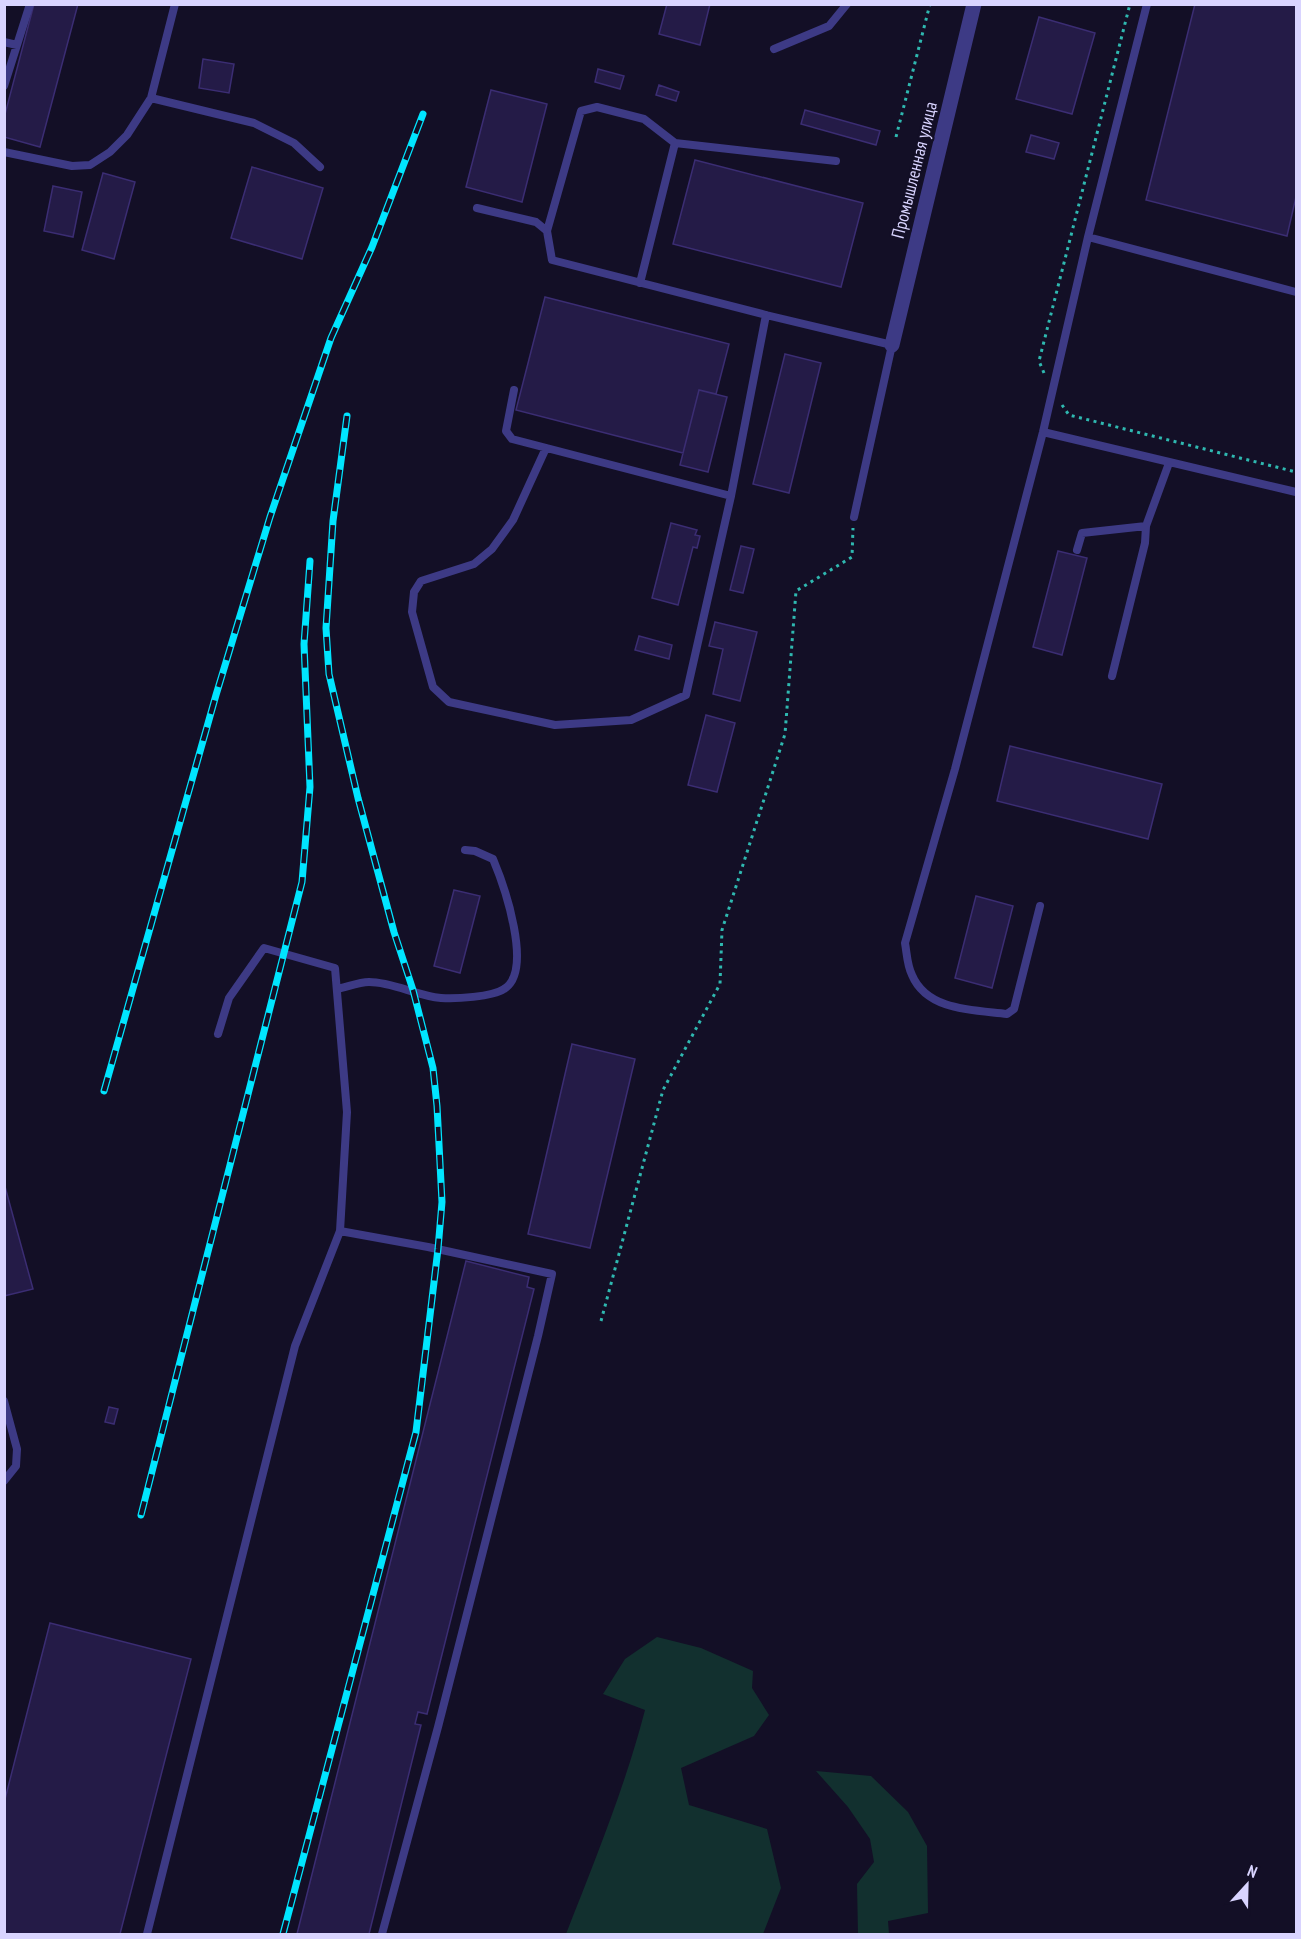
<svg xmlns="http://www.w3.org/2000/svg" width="1301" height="1939" viewBox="0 0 1301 1939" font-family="'PT Sans Narrow',sans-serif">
  <rect width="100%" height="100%" fill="#130f26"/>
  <path fill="#12302f" d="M657 1637 701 1648 753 1671 752 1688 769 1715 754 1736 681 1768 689 1805 767 1829 781 1888 763 1934H566C595 1860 625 1787 645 1710L603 1694 625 1659Z
    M816 1771 871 1776 908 1812 927 1846 928 1913 888 1921 889 1934H858L857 1884 874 1862 870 1839 848 1807Z"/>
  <path fill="#241b47" stroke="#3b2d73" stroke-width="1.5" d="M34 4H78L40 147 4 137V118Z
    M667 4H710L700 45 659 34Z
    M1195 4H1296V197L1287 236 1146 200Z
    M1039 17 1095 33 1072 114 1016 99Z
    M203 59 234 64 229 93 199 88Z
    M598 69 624 76 620 89 595 82Z
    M659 85 679 92 676 101 656 95Z
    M491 90 547 104 522 202 466 187Z
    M805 110 880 131 876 145 801 124Z
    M1031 135 1059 143 1054 159 1026 152Z
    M695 160 863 203 841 287 673 244Z
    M252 167 323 188 302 259 231 238Z
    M103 173 135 182 114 259 82 250Z
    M53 186 82 192 73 237 44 231Z
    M545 297 729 344 716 394 699 390 683 453 516 410Z
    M785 354 821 363 789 493 753 484Z
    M699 390 727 397 708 472 680 465Z
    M671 523 697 530 695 535 700 536 697 548 693 547 678 605 652 598Z
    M741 546 754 549 743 593 730 590Z
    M1058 551 1087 558 1062 655 1033 647Z
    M715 622 757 632 740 701 713 694 723 649 709 646Z
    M639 636 672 645 669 659 635 650Z
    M706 715 735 723 717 792 688 785Z
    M1010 746 1162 784 1148 839 997 801Z
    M454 890 480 896 460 973 434 966Z
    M976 896 1013 906 992 988 955 978Z
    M572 1044 635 1059 590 1248 528 1234Z
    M4 1183 33 1289 4 1296Z
    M466 1261 529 1277 527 1287 534 1289 427 1714 418 1712 415 1724 421 1725 369 1934H297Z
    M109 1407 118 1409 114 1424 105 1422Z
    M50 1623 191 1659 120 1934H4V1803Z"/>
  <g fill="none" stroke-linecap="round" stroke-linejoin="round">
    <path stroke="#2fb8b0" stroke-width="3" stroke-dasharray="3 4.5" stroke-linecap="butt" d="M896 137 930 4
      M1044 373 1039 361 1130 4
      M1062 405 1069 415 1296 472
      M601 1321 663 1090 720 984 722 930 785 734 796 591 852 557 853 528"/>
    <path stroke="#3d3a85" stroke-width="8" d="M4 42 17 45 30 4
      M774 49 829 26 847 4
      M4 86 17 45
      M151 98 254 123 294 143 320 167
      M675 143 836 161
      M4 152 72 166 90 165 110 152 127 135 151 98 175 4
      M477 208 536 222 547 231 552 260 766 315 892 345 854 517
      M547 231 581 111 597 107 644 119 675 143 640 283
      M1088 237 1296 292
      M514 390 506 431 512 439 731 496
      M1043 432 1296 492
      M546 448 513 520 492 549 474 564 421 581 414 592 412 612 433 687 449 702 555 725 631 720 686 695 731 496 766 315
      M1077 550 1082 533 1146 526
      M1112 676 1145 543 1146 526 1169 463
      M1040 906 1014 1009 1007 1014C974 1010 927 1011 912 975 907 965 907 954 905 943L955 769 1043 432 1088 237 1147 4
      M337 989C347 987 359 982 369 982 393 982 417 996 441 998 455 999 492 997 504 989 534 971 504 885 493 859L475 851 465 850
      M340 1231 428 1247 552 1274 538 1336 438 1727 382 1934
      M4 1401 17 1449 16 1466 4 1481
      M147 1934 295 1346 340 1231 347 1112 335 968 264 948 229 998 218 1034"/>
    <path stroke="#3d3a85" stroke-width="15" d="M892 345 974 4"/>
    <g stroke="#00e5ff" stroke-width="7">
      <path id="rail" d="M104 1091 216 695 270 517 331 338 372 247 423 114
        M141 1515 302 882 310 787 304 644 310 561
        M283 1934 416 1432 438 1249 442 1202 437 1106 433 1068 413 990 394 932 358 798 329 674 326 628 333 521 347 416"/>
    </g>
    <use href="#rail" stroke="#130f26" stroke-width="4.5" stroke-dasharray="14" stroke-linecap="butt"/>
  </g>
  <g text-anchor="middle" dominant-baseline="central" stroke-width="4.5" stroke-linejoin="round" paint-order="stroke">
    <g font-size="18" fill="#d9d4ff" stroke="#130f26">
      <text transform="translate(914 170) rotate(-76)">Промышленная улица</text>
    </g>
  </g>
  <rect width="1301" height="1939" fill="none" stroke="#d9d4ff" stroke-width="12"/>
  <g transform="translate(1247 1885) rotate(22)" stroke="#130f26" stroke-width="4.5" paint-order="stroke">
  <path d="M0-4.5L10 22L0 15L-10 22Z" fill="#d9d4ff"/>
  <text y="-9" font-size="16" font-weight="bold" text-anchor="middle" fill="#d9d4ff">N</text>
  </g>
</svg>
